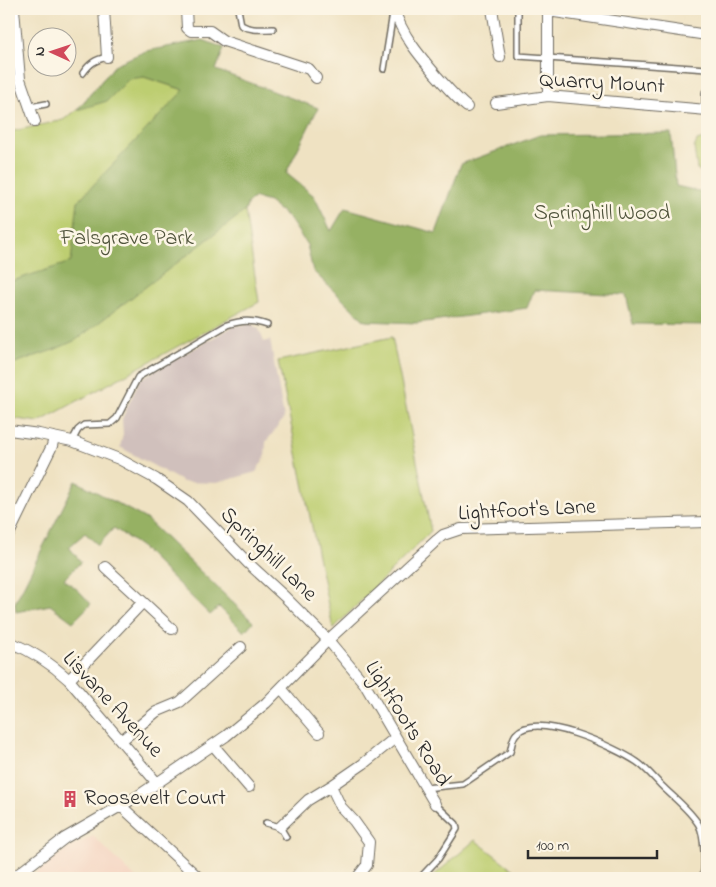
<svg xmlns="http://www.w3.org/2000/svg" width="716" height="887" viewBox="0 0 716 887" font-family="'Indie Flower',sans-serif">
  <rect width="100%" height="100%" fill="#fcf5e5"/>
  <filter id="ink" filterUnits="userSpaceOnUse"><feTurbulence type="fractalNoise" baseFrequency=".02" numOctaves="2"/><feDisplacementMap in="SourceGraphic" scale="10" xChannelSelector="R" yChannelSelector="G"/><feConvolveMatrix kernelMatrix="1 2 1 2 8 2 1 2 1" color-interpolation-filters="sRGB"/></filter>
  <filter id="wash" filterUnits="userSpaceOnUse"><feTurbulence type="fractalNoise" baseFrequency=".0096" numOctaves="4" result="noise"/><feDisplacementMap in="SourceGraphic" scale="20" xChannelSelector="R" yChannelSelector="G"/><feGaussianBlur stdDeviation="1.12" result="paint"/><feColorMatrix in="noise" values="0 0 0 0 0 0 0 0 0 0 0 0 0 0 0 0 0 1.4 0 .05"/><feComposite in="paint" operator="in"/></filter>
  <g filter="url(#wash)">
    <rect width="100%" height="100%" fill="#efe2c2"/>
    <path fill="#f4d3c0" d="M93 836 136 878H30L64 851Z"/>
    <path fill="#d0c0bc" d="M251 324 259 329 264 342 270 340 284 418 266 442 265 457 256 472 217 483 183 482 120 447 123 434 122 419 140 379 234 326Z"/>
    <path fill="#bdce71" stroke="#747c4e" d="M116 64 144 77 184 90 245 211 259 302 39 422 9 418V132L63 120 77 110Z
      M707 138V176L697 169 694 148 697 141Z
      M392 337 431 531 333 629 278 361Z
      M475 840 524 878H431Z"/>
    <path fill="#96b163" stroke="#606e47" d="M203 40 224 48 216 70 318 108 286 173 314 196 331 231 345 208 436 233 461 164 540 135 671 133 676 186 707 193V325L633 324 626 295 534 290 527 308 417 323 365 321 313 271 307 245 289 218 269 202 255 198 248 203 245 211 76 340 56 349 9 365V282L71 262 78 201 184 90 144 77 129 79 107 101 77 110 116 64 146 51Z
      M76 481 146 519 253 622 244 632 219 607 210 615 141 547 114 528 98 545 85 533 69 547 81 562 64 579 79 591 91 604 73 622 50 605 16 612 15 603Z"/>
  </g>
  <g filter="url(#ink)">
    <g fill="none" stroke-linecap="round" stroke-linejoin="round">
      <g stroke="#706b60" stroke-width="8">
        <path id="service" d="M238 9 241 25C251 31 262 29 273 29
          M518 9V56L707 69
          M384 69 393 13
          M83 73C90 63 95 60 107 57
          M30 107 46 104
          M72 441 78 430 84 425 110 424 117 418 138 377 227 325C242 320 252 320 267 325
          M425 788 463 784 510 752C512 746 512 738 516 734 536 710 616 748 637 762 646 768 654 778 662 786 674 798 690 810 699 825 705 836 705 866 703 878
          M266 823 280 827 286 837
          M420 878 438 859 457 829 456 824 435 804"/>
      </g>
      <g stroke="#706b60" stroke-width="12">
        <path id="minor" d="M14 9 20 79 35 122
          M104 9 107 57
          M186 9 187 28 191 31H210L224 41 309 69 316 78
          M394 9C402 35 419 55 436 75 446 86 455 97 467 107
          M492 9 500 57
          M548 9V96
          M548 11 707 35
          M496 103 548 96 707 110
          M707 110V93
          M9 430 39 434 72 441 119 459 156 479 188 501 248 563 285 597 328 640 266 703 226 736 138 796 65 838 13 878
          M9 534 52 446 54 437
          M143 602 172 629
          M9 642C32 651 51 663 69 680L157 783
          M69 680 143 602 105 567
          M281 688 319 733
          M122 740 156 712 180 702 241 647
          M213 745 249 787
          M331 786 341 807 354 821 369 842 367 865 357 878
          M435 804 364 683 328 640 437 540 443 535 461 529 707 522
          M121 806 199 878
          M280 827 308 800 331 786 363 764 395 738"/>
      </g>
      <use href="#service" stroke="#fff" stroke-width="5"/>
      <use href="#minor" stroke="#fff" stroke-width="10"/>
    </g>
  </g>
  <defs>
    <g id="building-bare" transform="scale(1.35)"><path d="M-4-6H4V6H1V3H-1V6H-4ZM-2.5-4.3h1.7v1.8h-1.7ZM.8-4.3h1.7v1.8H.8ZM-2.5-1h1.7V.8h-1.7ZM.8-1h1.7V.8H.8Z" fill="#d1495b" stroke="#fcf5e5" stroke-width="2.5" paint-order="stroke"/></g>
  </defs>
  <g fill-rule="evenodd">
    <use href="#building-bare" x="70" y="799"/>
  </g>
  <g text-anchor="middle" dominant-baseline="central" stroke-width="5" stroke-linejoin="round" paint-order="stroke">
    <g font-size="22" fill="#2b2b2b" stroke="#fcf5e5">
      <text transform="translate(602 84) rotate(3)">Quarry Mount</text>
      <text transform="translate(527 511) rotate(-3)">Lightfoot's Lane</text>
      <text transform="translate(268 555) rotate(44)">Springhill Lane</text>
      <text transform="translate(112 705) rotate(47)">Lisvane Avenue</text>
      <text transform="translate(407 724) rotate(58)">Lightfoots Road</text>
    </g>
    <g font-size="22" fill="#50543c" stroke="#fcf5e5">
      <text x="602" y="214">Springhill Wood</text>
      <text x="127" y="239">Falsgrave Park</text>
    </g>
    <g font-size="22" fill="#2b2b2b" stroke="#fcf5e5" text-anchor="start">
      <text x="84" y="799">Roosevelt Court</text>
    </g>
  </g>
  <rect width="716" height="887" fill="none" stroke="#fcf5e5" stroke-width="30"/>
  <g transform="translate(52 52) rotate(273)"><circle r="24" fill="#fcf5e5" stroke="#a8a49b"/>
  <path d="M0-4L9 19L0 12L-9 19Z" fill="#d1495b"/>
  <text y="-8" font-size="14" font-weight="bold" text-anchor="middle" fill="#2b2b2b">N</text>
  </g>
  <path d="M528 850v8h129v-8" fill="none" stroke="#2b2b2b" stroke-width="2.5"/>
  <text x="536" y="850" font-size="15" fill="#2b2b2b" stroke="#fcf5e5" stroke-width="4" paint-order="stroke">100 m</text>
</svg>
